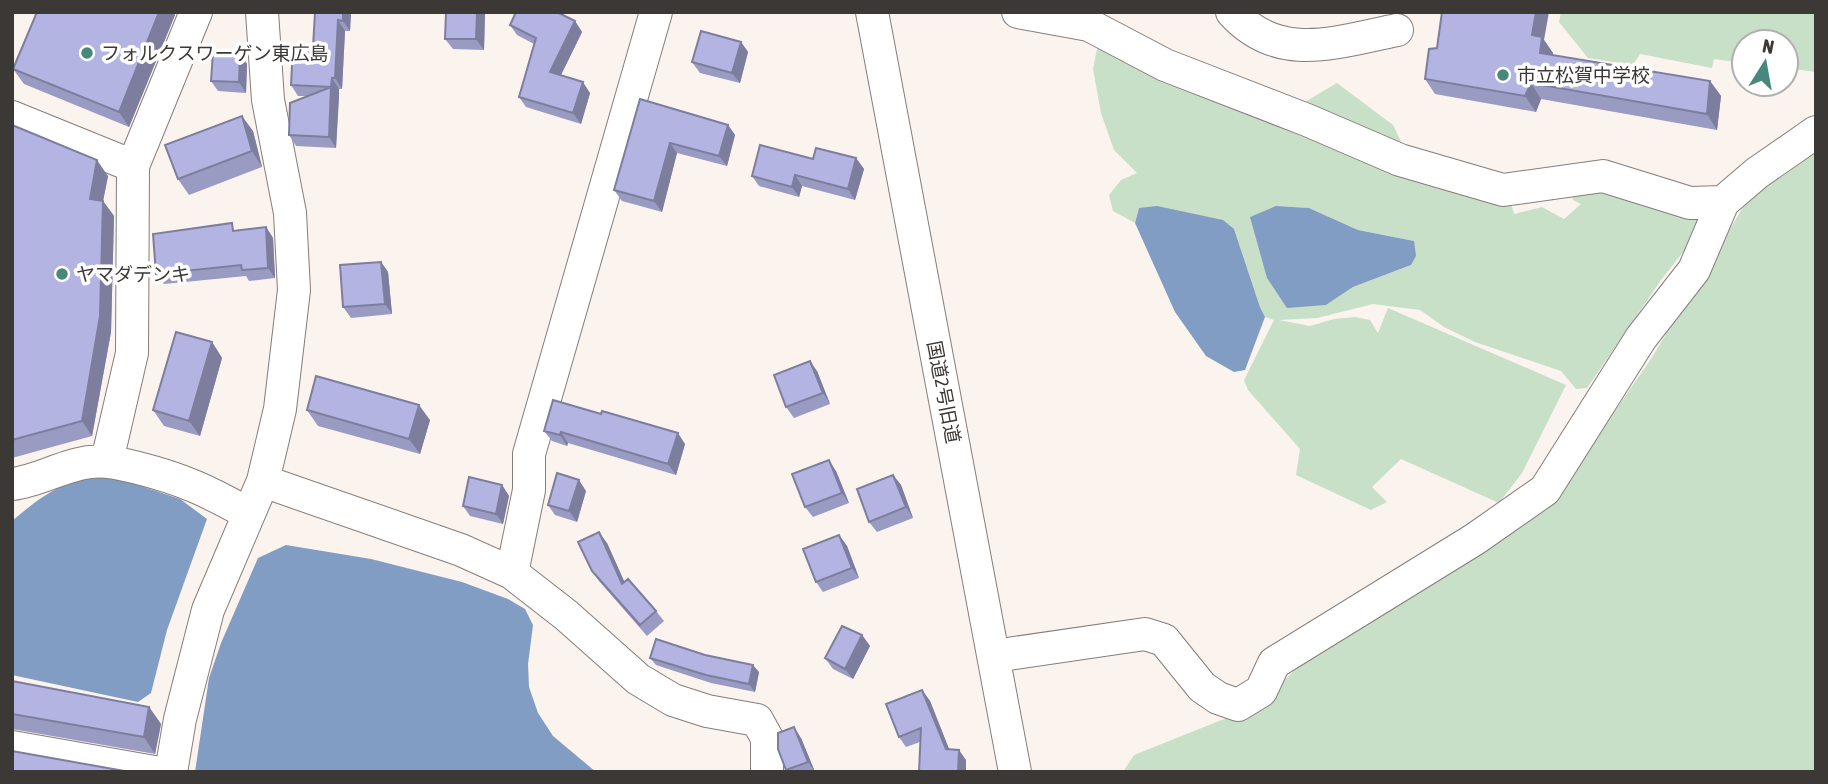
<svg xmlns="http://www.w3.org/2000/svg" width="1828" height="784" viewBox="0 0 1828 784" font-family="'Asap Condensed','Noto Sans JP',sans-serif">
  <rect width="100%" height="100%" fill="#faf3ee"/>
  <path fill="#c8e0c7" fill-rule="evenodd" d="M1561 12H1816V72L1786 68V42H1744V63L1714 59 1712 68 1640 54 1633 65 1588 58 1559 22Z
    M1099 39 1510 200 1514 214 1542 207 1564 219 1581 204 1573 200 1569 189 1581 187 1711 217 1661 280 1587 388 1576 389 1561 371 1475 342 1444 327 1420 310 1373 304 1317 318 1279 320 1310 326 1334 319 1355 317 1370 320 1378 333 1388 308 1566 385 1522 473 1499 503 1401 459 1372 487 1387 502 1371 510 1296 475 1300 449 1248 390 1244 380 1274 320 1265 317 1260 307 1234 229 1139 208 1135 223 1113 211 1109 195 1121 180 1137 173 1114 150 1101 113 1093 69ZM1276 206 1309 208 1358 230 1414 241 1411 265 1353 287 1326 305 1267 278 1260 245Z
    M1337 83 1393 125 1403 146 1300 105Z
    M1816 148V772H1123L1134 755 1259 705 1302 663 1556 496 1651 359 1759 181Z"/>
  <path fill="#829dc3" d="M1157 206 1223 220 1234 229 1260 307 1265 317 1245 370 1234 372 1206 356 1175 312 1135 223 1139 208Z
    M1276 206 1309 208 1358 230 1414 241 1416 256 1411 265 1353 287 1326 305 1287 308 1267 278 1250 217Z
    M88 477 120 479 180 499 207 519 167 630 151 693 138 702 12 675V521C38 499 55 486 88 477Z
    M286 545 371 559 462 582 508 599 525 609 533 625 528 664 529 687 538 713 553 736 596 772H195L209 678 221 643 258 558Z"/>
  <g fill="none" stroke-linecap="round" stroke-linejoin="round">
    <g stroke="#857e7a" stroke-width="34">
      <path id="minor" d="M872 12 1015 772
        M1018 12 1089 25 1165 65 1307 120 1400 160 1503 190 1603 176 1690 203 1723 202
        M1232 12C1279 64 1337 42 1397 30
        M12 117 133 166 132 353 107 461
        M133 166 196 12
        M263 481 461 550 512 573 566 615 638 679 673 700 707 711 757 720 767 738V772
        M12 484C39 481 63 465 90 462 107 460 122 464 138 468 182 479 208 491 247 513
        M512 573 529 490V454L656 12
        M994 656 1145 634 1164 640 1202 687 1218 698 1238 705 1261 691 1274 663 1475 539 1545 490 1641 338 1694 270 1723 202 1757 173 1816 132
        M12 747 154 772
        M171 772 180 719 208 610 263 481 280 409 294 290 290 213 268 100 262 12"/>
    </g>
    <use href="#minor" stroke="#fff" stroke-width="32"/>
  </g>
  <path fill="#9a9bc2" d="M37 12H174L175 15 129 127 24 84 13 69Z
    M315 12H351L350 31H345L342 89H339L336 148 296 146 289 135 309 96H298L291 85 313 47Z
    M485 12 484 50 453 49 445 39Z
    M575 21 582 32 561 75 590 93 581 124 526 107 519 97 534 44 517 35 510 25Z
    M1544 40 1553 53V55L1710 81 1721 96 1717 130 1541 99 1536 112 1435 94 1425 79 1437 48Z
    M741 42 748 52 740 83 700 73 692 62Z
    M240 54 247 64 246 93 218 91 211 81Z
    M640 99 728 125 735 135 727 166 677 153 662 212 622 201 614 190Z
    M12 125 108 176 103 201 114 216 111 332 92 436 12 458Z
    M253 131 262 167 189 195 178 179Z
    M856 158 864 169 855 200 802 186 799 197 759 186 752 176 813 159Z
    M266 227 273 238 275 278 249 281 246 276 164 284 156 274 237 230Z
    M381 262 388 272 392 314 351 318 343 307Z
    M212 342 222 358 200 436 164 426 153 410Z
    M817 371 830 404 794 418 786 407Z
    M307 410 430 420 420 454 318 426Z
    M544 431 685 444 676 475 568 443 567 446 552 441Z
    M836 471 849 503 813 517 805 507Z
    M893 475 901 485 913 518 877 532 869 522Z
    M502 485 509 496 503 524 470 516 463 506Z
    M586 491 577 522 555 515 548 505Z
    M839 535 847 546 859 578 823 592 816 582Z
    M607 543 624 582 656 611 664 621 647 636 599 581 592 571Z
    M862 635 870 646 853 679 833 669 825 658Z
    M650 658 759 672 755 692 711 683 656 665Z
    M12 681 149 707 161 724 155 754 12 729Z
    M922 690 930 701 949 749 966 760 920 742 906 747 899 737Z
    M801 738 815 772H788L786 770Z"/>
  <path fill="#7d7e9e" d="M159 12H174L175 15 129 127 119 112Z
    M343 12H351L350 31 343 21Z
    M477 12H485L484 50 476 39Z
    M1536 12H1549L1544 40 1553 53 1551 68 1540 53 1532 35Z
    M338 20 345 31 342 89 335 78Z
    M575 21 582 32 557 83 550 72Z
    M741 42 748 52 740 83 732 73Z
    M240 54 247 64 246 93 239 82Z
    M332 78 339 89V98L331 87Z
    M1710 81 1721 96 1717 130 1707 114Z
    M583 82 590 93 581 124 573 113Z
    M1531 83 1541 99 1536 112 1525 96Z
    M331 87 339 98 336 148 329 137Z
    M242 116 253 131 262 167 252 151Z
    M728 125 735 135 727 166 719 156Z
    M670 143 677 153 662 212 654 201Z
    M856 158 864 169 855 200 848 189Z
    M97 160 108 176 103 201 114 216 111 332 92 436 82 421 90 199Z
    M795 175 802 186 799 197 792 187Z
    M266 227 273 238 275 278 268 268Z
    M381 262 388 272 392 314 385 304Z
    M212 342 222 358 200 436 189 421Z
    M810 361 817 371 830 404 823 393Z
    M419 405 430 420 420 454 409 439Z
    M561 432 568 443 567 446 560 435Z
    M678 433 685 444 676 475 668 464Z
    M829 460 836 471 849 503 842 493Z
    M893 475 901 485 913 518 906 507Z
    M579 480 586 491 577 522 569 511Z
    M502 485 509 496 503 524 496 514Z
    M599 532 607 543 630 594 622 584Z
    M839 535 847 546 859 578 852 568Z
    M862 635 870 646 853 679 845 669Z
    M753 665 759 672 755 692 749 684Z
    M922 690 930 701 953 759 946 749Z
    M149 707 161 724 155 754 144 737Z
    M794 727 801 738 815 772 808 762Z
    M959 750 966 760V772H958Z"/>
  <path fill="#b3b4e1" stroke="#7d7e9e" stroke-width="2" d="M37 12H159L119 112 13 69Z
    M315 12H343V21L338 20 335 78H332L331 87 291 85 293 46 313 47Z
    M446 12H477L476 39H445Z
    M516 12H557L575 21 550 72 583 82 573 113 519 97 536 38 510 25Z
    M1442 12H1536L1532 35 1542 37 1540 53 1710 81 1707 114 1531 83 1525 96 1425 79 1429 49 1437 48Z
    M701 31 741 42 732 73 692 62Z
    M213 52 240 54 239 82 211 81Z
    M331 87 329 137 289 135 290 103Z
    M640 99 728 125 719 156 670 143 654 201 614 190Z
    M242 116 252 151 178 179 165 145Z
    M12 125 97 160 90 199 103 201 100 316 82 421 12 440Z
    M760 145 813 159 816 148 856 158 848 189 795 175 792 187 752 176Z
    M232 223 233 231 266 227 268 268 242 270 241 265 156 274 153 234Z
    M381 262 385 304 343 307 340 265Z
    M176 332 212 342 189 421 153 410Z
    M810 361 823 393 786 407 774 375Z
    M316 376 419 405 409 439 307 410Z
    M553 400 601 414 602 411 678 433 668 464 561 432 560 435 544 431Z
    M829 460 842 493 805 507 792 474Z
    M557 473 579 480 569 511 548 505Z
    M893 475 906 507 869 522 857 489Z
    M469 477 502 485 496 514 463 506Z
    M599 532 622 584 628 579 656 611 640 625 592 571 578 542Z
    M839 535 852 568 816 582 803 549Z
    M842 626 862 635 845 669 825 658Z
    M656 639 705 655 753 665 749 684 706 675 650 658Z
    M12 681 149 707 144 737 12 714Z
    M922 690 946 749 959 750 958 772H919L921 728 899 737 886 704Z
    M794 727 808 762 786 770 778 749V733Z
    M12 751 130 772H12Z"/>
  <g fill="#46897c" stroke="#fff" stroke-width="2.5">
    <circle cx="87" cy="53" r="7"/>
    <circle cx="1503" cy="75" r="7"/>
    <circle cx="62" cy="274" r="7"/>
  </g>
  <g text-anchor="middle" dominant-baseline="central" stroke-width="7" stroke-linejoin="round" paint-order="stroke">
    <g font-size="19" fill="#3b3836" stroke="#fff" text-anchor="start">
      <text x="101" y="53">フォルクスワーゲン東広島</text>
      <text x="1517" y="75">市立松賀中学校</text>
      <text x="76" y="274">ヤマダデンキ</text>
    </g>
    <g font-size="19" fill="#3b3836" stroke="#fff">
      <text transform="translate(944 392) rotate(79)">国道2号旧道</text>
    </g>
  </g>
  <rect width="1828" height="784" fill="none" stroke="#3b3836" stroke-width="28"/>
  <g transform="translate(1765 63) rotate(11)"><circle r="33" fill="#ffffff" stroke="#b1afaf" stroke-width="2"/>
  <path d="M0-5L12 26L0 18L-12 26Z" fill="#46897c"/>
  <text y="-10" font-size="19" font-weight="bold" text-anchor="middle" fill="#3b3836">N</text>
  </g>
</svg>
